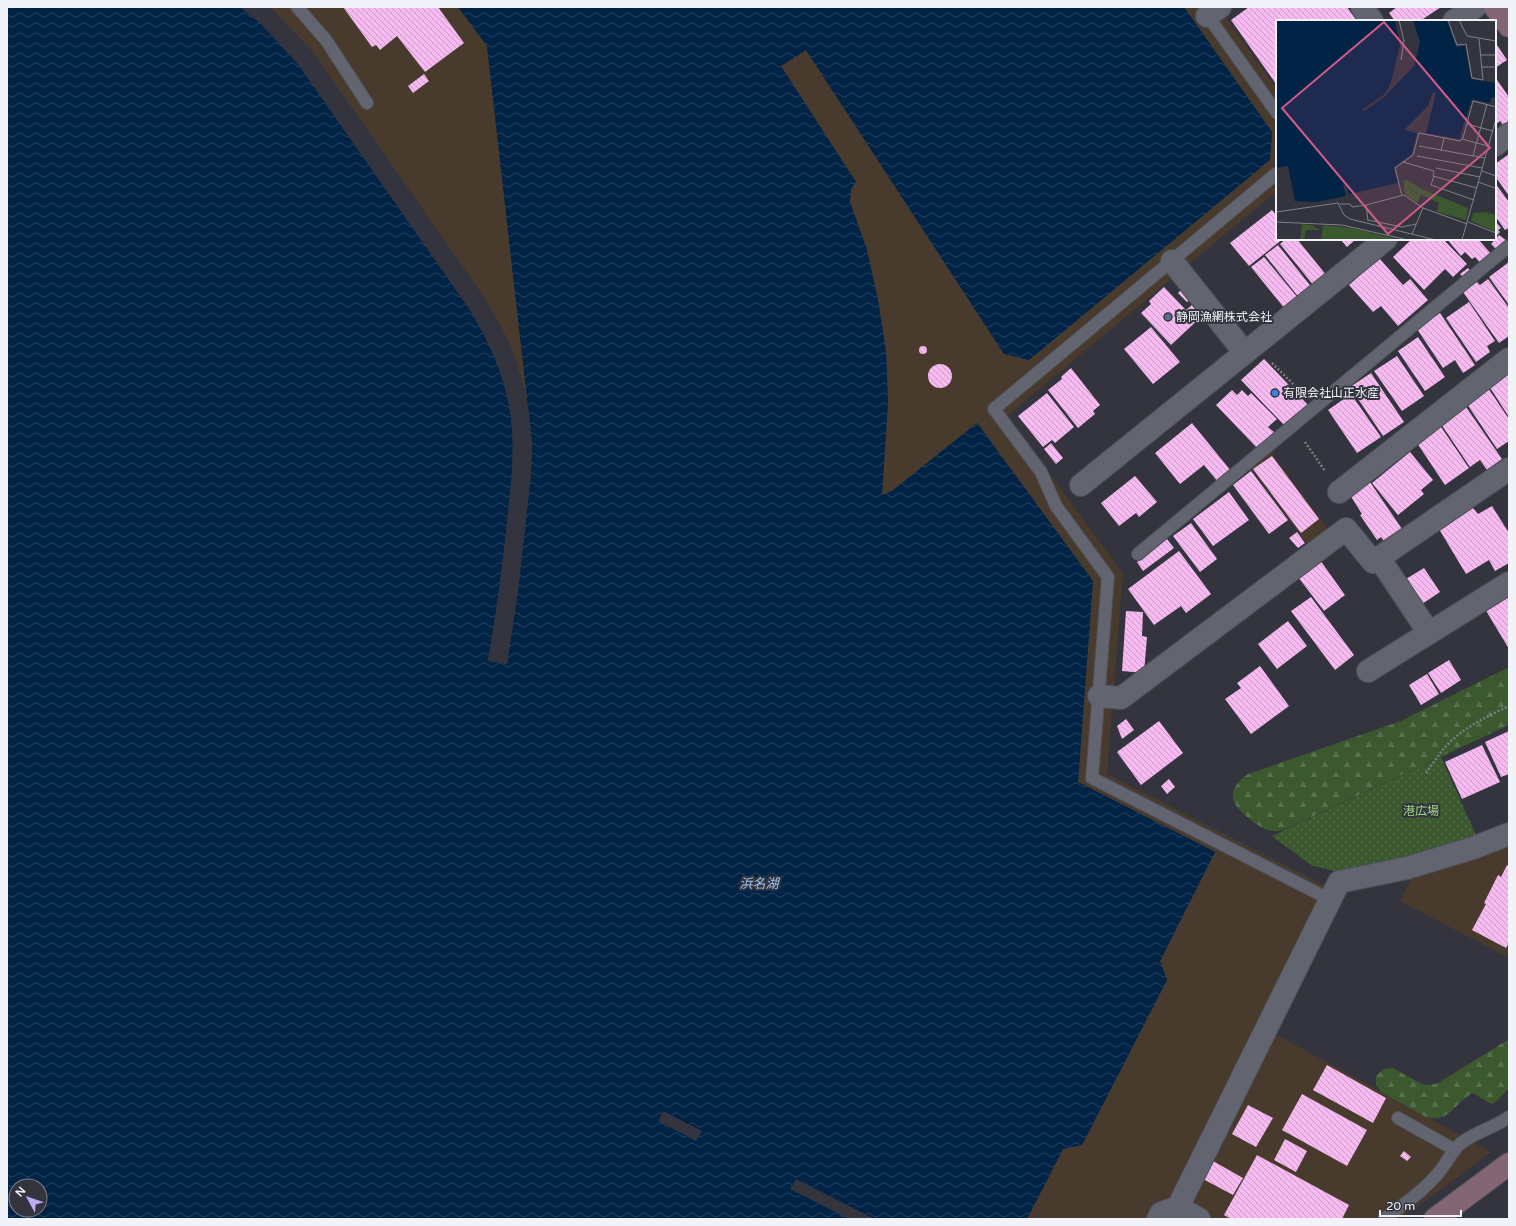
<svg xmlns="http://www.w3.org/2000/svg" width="1516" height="1226" viewBox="0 0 1516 1226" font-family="'Varela Round','Noto Sans JP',sans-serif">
  <defs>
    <pattern id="forest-firs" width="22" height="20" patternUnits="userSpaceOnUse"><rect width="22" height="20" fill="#3b582e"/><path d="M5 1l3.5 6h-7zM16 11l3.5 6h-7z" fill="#58704d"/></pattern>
    <pattern id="park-dots" width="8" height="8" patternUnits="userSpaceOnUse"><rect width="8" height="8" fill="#3b582e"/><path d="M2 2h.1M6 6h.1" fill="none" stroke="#58704d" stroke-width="1.8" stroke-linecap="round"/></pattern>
    <pattern id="water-waves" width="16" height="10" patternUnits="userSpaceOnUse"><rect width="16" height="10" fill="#002346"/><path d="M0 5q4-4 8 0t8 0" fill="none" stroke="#264361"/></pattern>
    <pattern id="building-back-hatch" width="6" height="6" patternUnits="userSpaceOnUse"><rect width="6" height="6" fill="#f6baf0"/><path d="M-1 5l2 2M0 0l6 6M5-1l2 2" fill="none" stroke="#ca9ec7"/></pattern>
  </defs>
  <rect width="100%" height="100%" fill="#33343e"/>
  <path fill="#483a2d" d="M270 7H458L487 46 529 413 523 383 514 354 501 326 486 300 313 52Z
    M1184 7H1218L1277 89V191L1007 416 1123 573 1107 774 1328 887 1259 1025 1491 1152 1401 1219H1027L1063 1149 1082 1145 1167 980 1160 961 1215 852 1078 782 1093 581 977 423 892 491 882 496 888 402 886 351 878 300 867 250 850 202 851 189 781 66 806 50 1004 354 1029 360 1272 132Z
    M1270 451 1331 533 1310 548 1250 467Z
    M1509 844V958L1400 901 1413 876Z"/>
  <path fill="url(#forest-firs)" d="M1509 667V725L1286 829C1282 830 1277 832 1273 831 1266 831 1257 825 1251 820 1231 805 1224 791 1248 774L1401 721Z
    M1509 1039V1088L1496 1102 1491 1104 1473 1093C1455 1102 1449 1124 1426 1117L1381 1092 1376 1085V1076L1384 1069 1393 1068 1422 1084 1430 1085 1438 1083Z"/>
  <path fill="url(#park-dots)" d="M1441 757 1476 835 1404 858 1337 872 1311 865 1272 836Z"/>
  <path fill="url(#water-waves)" fill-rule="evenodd" d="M7 7H240L261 24 298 64 470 310C490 343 506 378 511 417 515 453 511 487 507 523 502 569 496 615 488 661L507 664 518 591 531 474 532 443 487 46 458 7H1184L1272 132 1270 160 1029 360 1004 354 806 50 781 66 856 182 851 189 850 202 867 250 878 300 886 351 888 402 882 495 892 491 977 423 1093 581 1078 782 1215 852 1160 961 1167 980 1082 1145 1063 1149 1027 1219H7ZM16 1186H40V1210H16Z"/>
  <path fill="#33343e" d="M240 7H243L262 23 300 63 471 309 486 333 498 360 507 387 513 416 515 444 514 473 502 588 491 660 505 662 516 590 529 474 530 443 523 385 529 413 532 443 531 474 518 591 507 664 488 661 500 588 512 473 513 444 511 416 505 388 496 361 484 335 470 310 298 64 261 24Z
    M663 1111 702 1131 696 1141 658 1121Z
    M796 1179 875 1219H849L790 1189Z"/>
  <path fill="url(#building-back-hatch)" d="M343 7H438L464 43 425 72 397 36 380 50 376 45 372 47Z
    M1249 7H1347L1357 21H1277V83L1276 84 1231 20Z
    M1397 7H1441L1420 21H1395L1389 13Z
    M1495 42 1507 60 1495 68Z
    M424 74 429 81 413 93 408 86Z
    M1495 77 1509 97V121L1503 125 1500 121 1495 125Z
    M1509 154V196L1495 176V164Z
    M1495 183 1509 202V228L1505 230 1495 216Z
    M1272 210 1277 216V239H1283L1249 266 1230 243Z
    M1495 221 1501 228 1498 230 1500 232 1495 237Z
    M1499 235 1507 241 1498 251 1491 244Z
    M1286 239H1297L1327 276 1314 286 1280 244Z
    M1340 239H1356L1347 247Z
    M1412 239H1443L1467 264 1453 277 1445 269 1424 290 1393 257Z
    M1447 239H1478L1492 255 1481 264 1475 257 1472 259 1465 252 1461 256Z
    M1278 245 1313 289 1300 299 1265 255Z
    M1264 257 1298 298 1285 309 1251 267Z
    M1379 258 1403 285 1410 279 1428 300 1398 326 1381 306 1373 312 1349 285Z
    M1509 262V305L1489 277Z
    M1468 268 1472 272 1465 279 1460 274Z
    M1488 279 1509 308V336L1499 343 1463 292 1477 282 1480 285Z
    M1164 287 1186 310 1192 305 1202 316 1171 345 1141 313 1151 304 1149 301Z
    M1183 288 1192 298 1187 302 1178 293Z
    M1469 302 1495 341 1487 346 1490 352 1476 362 1446 318Z
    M1440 313 1475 365 1463 373 1455 360 1443 368 1417 329Z
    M1151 327 1180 362 1153 384 1124 349Z
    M1418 337 1445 377 1425 391 1398 351Z
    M919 350a4 4 0 1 1 8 0a4 4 0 1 1-8 0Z
    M1397 356 1424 396 1402 411 1374 371Z
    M1264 359 1308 405 1286 427 1241 380Z
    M928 376a12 12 0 1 1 24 0a12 12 0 1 1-24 0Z
    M1071 368 1100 405 1093 411 1095 414 1078 428 1048 390 1062 379 1061 377Z
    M1509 368V417L1487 383Z
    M1371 373 1404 422 1383 436 1350 387Z
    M1486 385 1509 419V441L1497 449 1467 404Z
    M1232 390 1237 395 1242 390 1248 396 1251 393 1277 419 1268 427 1275 433 1258 449 1216 405Z
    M1047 393 1074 427 1055 443 1052 440 1043 447 1018 416Z
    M1351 394 1381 437 1357 453 1328 410Z
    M1464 404 1502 459 1487 470 1480 460 1470 467 1439 421Z
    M1192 423 1231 471 1218 482 1204 465 1180 484 1155 453Z
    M1439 424 1469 468 1445 485 1415 440Z
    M1051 443 1063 458 1056 464 1044 449Z
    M1410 452 1433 480 1421 490 1424 494 1398 515 1372 483Z
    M1272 456 1319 519 1301 533 1253 469Z
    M1251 471 1288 520 1269 534 1233 485Z
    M1135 476 1157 502 1139 517 1136 513 1119 526 1101 503Z
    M1370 482 1402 529 1384 541 1381 537 1377 540 1360 515 1362 514 1350 495Z
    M1229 492 1249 520 1213 546 1193 519Z
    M1492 506 1509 533V563L1495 571 1489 560 1466 574 1439 529 1473 508 1478 514Z
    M1191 523 1217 559 1200 572 1173 536Z
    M1297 532 1305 543 1298 548 1289 538Z
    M1167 539 1174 548 1143 571 1137 562Z
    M1179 551 1211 594 1186 613 1181 606 1154 625 1128 589Z
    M1320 560 1345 595 1324 611 1298 577Z
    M1424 568 1440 592 1422 604 1406 579Z
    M1509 595V649L1485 609Z
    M1311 597 1354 655 1335 670 1291 611Z
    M1126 611 1143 612 1142 636 1147 637 1144 673 1122 671Z
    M1288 621 1307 646 1277 669 1258 644Z
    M1449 660 1461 680 1441 693 1428 673Z
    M1260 666 1289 706 1251 734 1225 699 1241 688 1237 683Z
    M1427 674 1439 694 1421 705 1409 685Z
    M1126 719 1134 730 1122 739 1117 726Z
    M1159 721 1183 753 1141 785 1117 752Z
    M1509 731V774L1501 777 1485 742Z
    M1482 745 1500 782 1462 799 1445 762Z
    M1169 779 1175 787 1167 794 1161 786Z
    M1507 865 1509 866V943L1506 948 1472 930 1486 904 1484 903 1498 875 1501 877Z
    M1327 1065 1386 1098 1373 1123 1313 1090Z
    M1302 1094 1367 1130 1347 1166 1282 1130Z
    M1248 1105 1273 1118 1256 1147 1232 1134Z
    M1285 1139 1307 1151 1296 1172 1274 1160Z
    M1404 1151 1411 1157 1407 1161 1400 1156Z
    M1257 1155 1349 1205 1342 1219H1231L1224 1215Z
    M1213 1161 1243 1178 1233 1195 1203 1179Z"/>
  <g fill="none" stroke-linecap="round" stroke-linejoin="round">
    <g stroke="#4e5057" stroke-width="14">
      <path id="lane" d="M297 7 326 40 367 103
        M1205 12 1277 113
        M1277 173 994 409 1041 472 1056 506 1108 577 1092 778 1331 900
        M1138 554 1509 246
        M1398 1118 1455 1150
        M1384 1219C1403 1205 1425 1190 1440 1171 1447 1162 1452 1151 1460 1144 1474 1132 1494 1128 1509 1117"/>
    </g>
    <g stroke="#4e5057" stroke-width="24">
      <path id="street" d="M1362 7 1372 21
        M1207 16 1220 7
        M1454 21 1475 7
        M1495 145 1509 134
        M1172 261 1245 353
        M1081 485 1386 239
        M1339 492 1509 359
        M1379 558 1429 633 1509 583
        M1368 671 1429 633
        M1099 696 1121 698 1346 529 1373 562 1509 469
        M1178 1207 1339 882 1407 868 1473 848 1509 834
        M1158 1219 1161 1213 1178 1207 1199 1219"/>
    </g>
    <g stroke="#4e5057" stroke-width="24">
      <path id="secondary" d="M1495 7 1509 26
        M1435 1219 1509 1164"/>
    </g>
    <path stroke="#7c7e86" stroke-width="2.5" stroke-dasharray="2 2" stroke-linecap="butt" d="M1272 363 1301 392
      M1305 442 1325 471
      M1426 773C1431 766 1436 759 1441 752 1458 730 1484 718 1509 706"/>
    <use href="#lane" stroke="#62646f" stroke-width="12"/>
    <use href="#street" stroke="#62646f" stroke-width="22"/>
    <use href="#secondary" stroke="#846574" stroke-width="22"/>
  </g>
  <circle fill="#5c6f8a" stroke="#33343e" stroke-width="1.5" cx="1168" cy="317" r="4"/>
  <circle fill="#3f7fe0" stroke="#33343e" stroke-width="1.5" cx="1275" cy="393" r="4"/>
  <g text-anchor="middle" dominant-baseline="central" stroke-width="4" stroke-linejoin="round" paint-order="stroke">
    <g font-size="12" fill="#f1f3f9" stroke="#33343e" text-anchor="start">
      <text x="1176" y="317">静岡漁網株式会社</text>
      <text x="1283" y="393">有限会社山正水産</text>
    </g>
    <g font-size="12" fill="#a0da86" stroke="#33343e">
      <text x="1421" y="811">港広場</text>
    </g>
    <g font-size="13" font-style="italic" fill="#9cc5f2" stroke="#33343e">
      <text x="759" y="884">浜名湖</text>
    </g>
  </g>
  <g transform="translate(1276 20)">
    <rect width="220" height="220" fill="#33343e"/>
    <path d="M131 160 148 170 192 188 190 200 161 192 163 183 129 167 127 161ZM209 192 220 195V212L195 201 197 193ZM26 204 36 205 44 210H30L28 220H24Z" fill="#3b582e"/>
    <path d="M127 166 145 175 141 183 129 174ZM47 205 75 208 124 220H45Z" fill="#3b582e"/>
    <path d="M0 0H119L124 26 115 63 109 74 87 89 108 77 138 46 144 22 137 0H171L180 27 189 26 195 59 220 63V78L215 77 214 83 196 79 183 119 150 113 160 73 157 72 152 86 128 110 141 113 136 134 118 147 122 163 73 174 70 164 67 165 70 176 40 182 19 181 12 146 0 148Z" fill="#002346"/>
    <path d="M119 0 125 14 126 26 116 67 108 77 88 91 87 89 107 76 114 66 124 26Z" fill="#33343e"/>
    <path fill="none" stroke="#7f8089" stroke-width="1" d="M123 0 128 21 125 40M172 0 181 25 190 24 196 58 207 60 203 19M183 0 191 16 220 21M204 35H220M206 47H220M191 104 217 111M186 119 212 126M143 126 209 138M165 131 168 118M141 136 206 148M197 136 211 84M127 142 158 151 157 156 201 168M160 148 204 157M206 151 220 156M158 156 155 165 198 180M202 162 219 168M126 176 119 148 137 135 143 113 184 121 187 118 197 81 220 87M64 184H74L76 187 90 185 92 201M90 185 128 175 147 188 191 204M0 192 62 183 68 195 74 199 160 220M92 200 126 207 140 204M0 202 66 205 132 220M192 202 220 213M136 214 147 188M186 220 220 99"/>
    <path fill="#d05a8a" fill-opacity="0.15" stroke="#d05a8a" stroke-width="2" d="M108 2 214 128 112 214 6 88Z"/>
    <rect width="220" height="220" fill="none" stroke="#f1f3f9" stroke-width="2"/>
  </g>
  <rect width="1516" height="1226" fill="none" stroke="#f1f3f9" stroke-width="16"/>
  <g transform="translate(28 1198) rotate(310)"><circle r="19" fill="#33343e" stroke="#7f8089"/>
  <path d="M0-3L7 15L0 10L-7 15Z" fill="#bcaaf5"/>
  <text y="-6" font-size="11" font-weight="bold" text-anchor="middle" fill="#f1f3f9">N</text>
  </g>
  <path d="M1380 1210v6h81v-6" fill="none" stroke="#f1f3f9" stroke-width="2"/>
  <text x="1386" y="1210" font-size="12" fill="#f1f3f9" stroke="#33343e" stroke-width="3" paint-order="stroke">20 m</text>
</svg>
